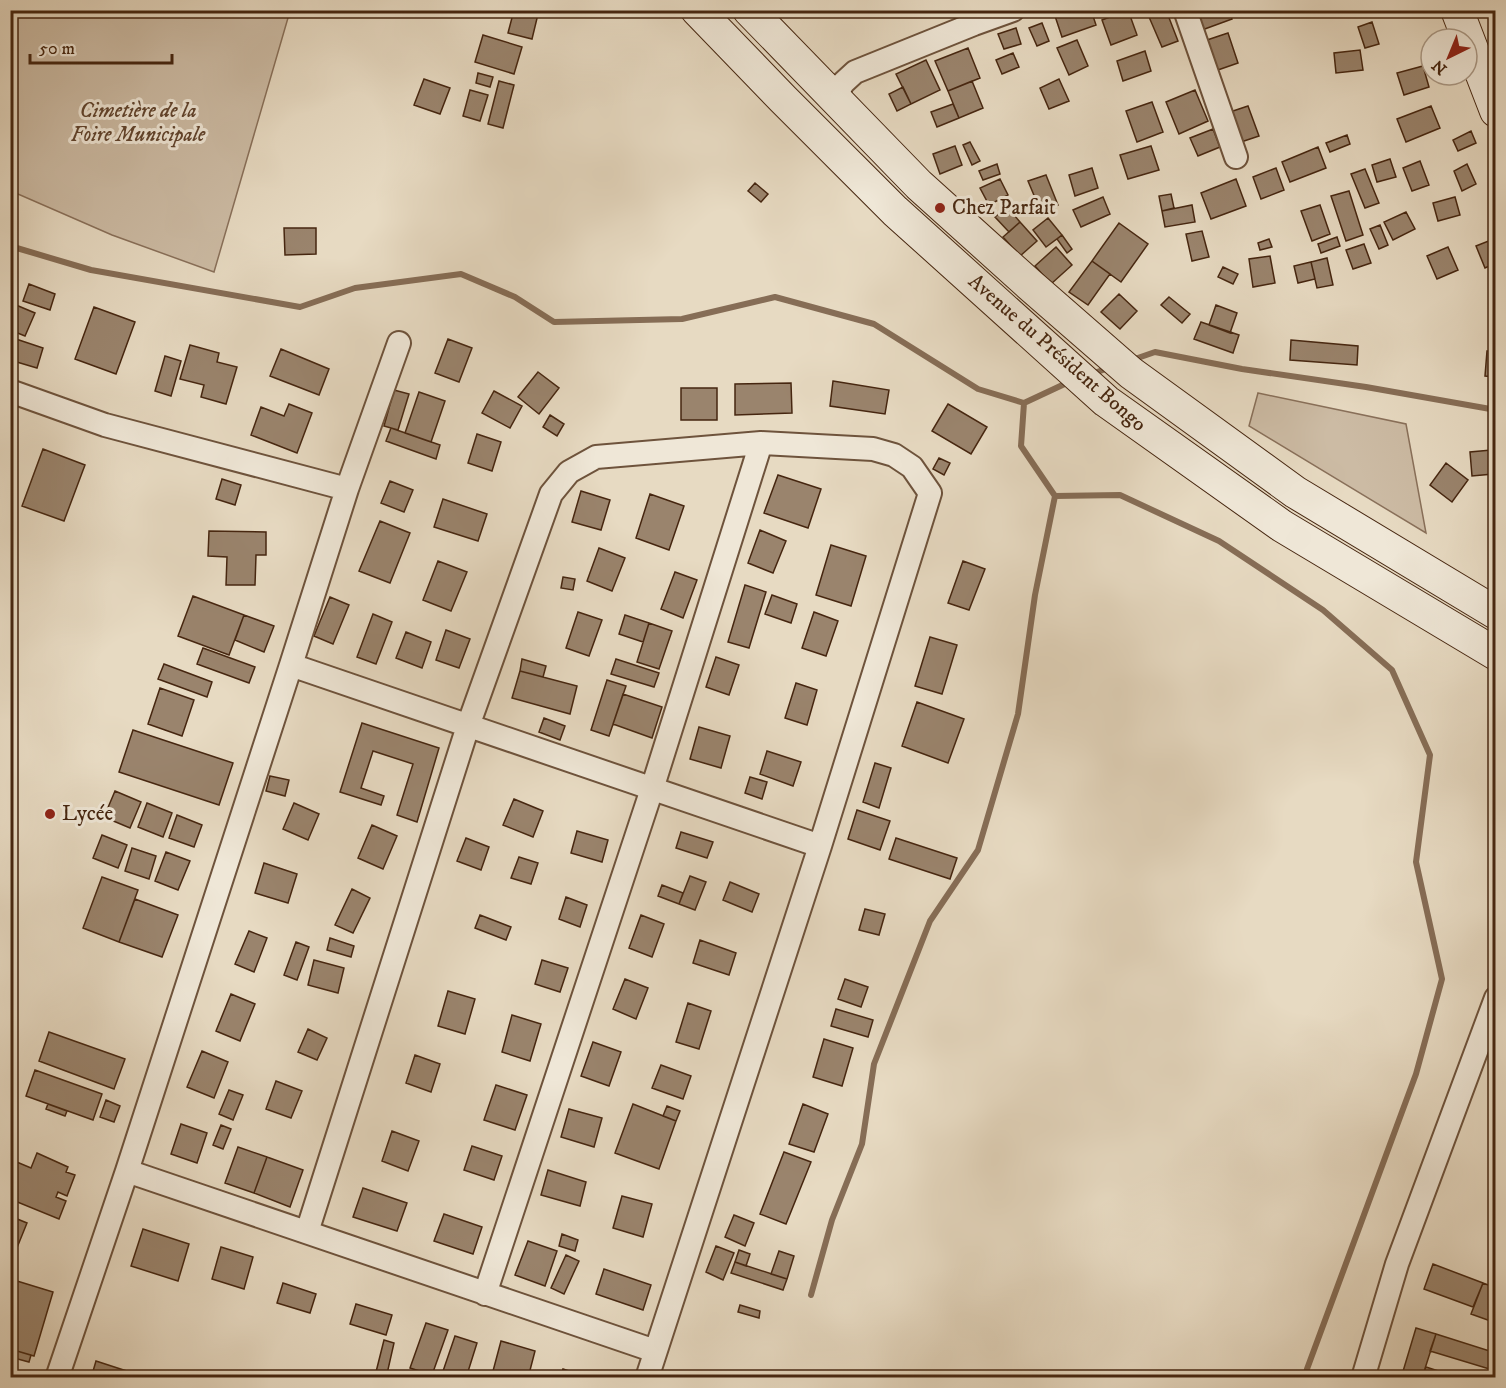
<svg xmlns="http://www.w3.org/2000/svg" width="1506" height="1388" viewBox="0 0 1506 1388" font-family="'IM FELL DW Pica',serif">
  <rect width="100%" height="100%" fill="#e7dac2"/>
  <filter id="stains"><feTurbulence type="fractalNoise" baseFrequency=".00333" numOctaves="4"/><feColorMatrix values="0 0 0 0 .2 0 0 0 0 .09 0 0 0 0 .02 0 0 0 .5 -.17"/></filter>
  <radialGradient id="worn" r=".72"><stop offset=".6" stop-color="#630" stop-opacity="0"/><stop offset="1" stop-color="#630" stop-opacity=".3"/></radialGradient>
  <path fill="#ccbba4" stroke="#89705a" stroke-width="1.5" d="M11 10 290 11 214 272 112 235 11 191Z
    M1258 393 1406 424 1426 533 1249 426Z"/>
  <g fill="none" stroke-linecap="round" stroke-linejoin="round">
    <path stroke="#866d56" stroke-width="6" d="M10 246 91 270 300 307 355 288 461 274 515 297 554 322 682 319 775 297 874 324 978 389 1024 403 1071 381
      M1132 360 1155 352 1242 369 1366 387 1496 410
      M1089 375 1111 367
      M1055 496 1120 495 1219 541 1323 610 1392 670 1430 755 1416 862 1442 979 1416 1074 1307 1369 1305 1378
      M811 1295 832 1220 862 1144 874 1064 930 921 978 850 1018 714 1035 595 1055 496 1021 446 1024 403"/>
  </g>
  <path fill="#9a846d" stroke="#462610" stroke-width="1.5" d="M514 10H539L532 39 508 33Z
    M1053 10H1091L1096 25 1062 37Z
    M1128 10 1137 35 1111 45 1102 20Z
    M1166 10 1178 41 1162 47 1149 17Z
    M1195 10H1229L1232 19 1202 30Z
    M1372 22 1379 44 1365 48 1358 27Z
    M1042 23 1049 41 1037 46 1029 28Z
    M1016 28 1021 44 1004 49 998 34Z
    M1228 33 1238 63 1215 71 1204 41Z
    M483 35 522 47 514 74 475 62Z
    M1077 40 1088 66 1069 75 1057 48Z
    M968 48 980 78 948 91 935 61Z
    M1360 50 1363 70 1336 73 1334 53Z
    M1145 51 1151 71 1123 81 1117 61Z
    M1013 53 1019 67 1002 74 996 60Z
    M926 60 940 90 911 104 896 74Z
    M1423 66 1429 87 1404 95 1397 73Z
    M478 73 493 77 490 87 476 83Z
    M424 79 450 88 440 114 414 105Z
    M1059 79 1069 101 1049 109 1040 88Z
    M499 81 514 85 503 128 488 124Z
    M972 81 983 108 959 118 948 91Z
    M903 87 911 104 897 111 889 94Z
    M470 90 488 95 480 121 463 116Z
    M1195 90 1208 121 1179 134 1166 102Z
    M1152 102 1163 132 1137 142 1126 111Z
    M953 104 959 118 937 127 931 112Z
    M1248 106 1259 136 1238 143 1227 113Z
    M1431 106 1440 128 1406 142 1397 119Z
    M1213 129 1220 147 1198 156 1190 138Z
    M1471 131 1476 143 1458 151 1453 140Z
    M1347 135 1350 144 1330 152 1326 143Z
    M970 142 980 161 972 165 963 145Z
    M955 146 962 165 940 174 933 154Z
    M1151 146 1159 170 1128 179 1120 155Z
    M1318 147 1326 168 1290 182 1282 162Z
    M1390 159 1396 177 1377 182 1372 165Z
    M1420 161 1429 185 1412 191 1403 168Z
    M997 164 1000 174 983 180 979 171Z
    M1467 164 1476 184 1462 191 1454 171Z
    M1092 168 1098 188 1075 196 1069 175Z
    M1276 168 1284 190 1261 199 1253 177Z
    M1365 169 1379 203 1365 208 1351 174Z
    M1046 175 1058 205 1041 212 1028 181Z
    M1000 179 1008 195 989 205 980 188Z
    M1236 179 1246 206 1211 219 1201 193Z
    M755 183 768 194 761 202 748 191Z
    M1349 191 1363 235 1346 241 1331 196Z
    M1171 194 1174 208 1162 211 1159 196Z
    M1103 197 1110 214 1081 227 1073 210Z
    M1455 197 1460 215 1438 221 1433 203Z
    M1192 205 1195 222 1165 227 1162 211Z
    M1320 205 1330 234 1312 241 1301 211Z
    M1007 207 1020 222 1009 232 995 217Z
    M1406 212 1415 229 1393 240 1384 222Z
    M1048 218 1062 235 1046 247 1033 230Z
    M1020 222 1037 241 1020 256 1003 237Z
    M1119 223 1148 244 1121 282 1092 261Z
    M1380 225 1388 245 1379 249 1370 229Z
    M284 228H316V254L285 255Z
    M1202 231 1209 257 1192 261 1186 234Z
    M1062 235 1072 249 1067 253 1057 239Z
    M1337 237 1340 246 1321 253 1318 244Z
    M1496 238V263L1485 268 1476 246Z
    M1269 239 1272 247 1260 250 1258 243Z
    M1364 244 1371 263 1353 269 1346 250Z
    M1056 247 1072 265 1051 284 1035 266Z
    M1448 247 1458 270 1437 279 1427 256Z
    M1270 256 1275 283 1253 287 1249 259Z
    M1327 258 1333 285 1317 288 1311 262Z
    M1092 261 1110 274 1088 305 1069 292Z
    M1311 262 1315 279 1298 283 1294 266Z
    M1223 267 1238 274 1233 284 1218 277Z
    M29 284 55 294 50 310 23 301Z
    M1119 294 1137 311 1120 329 1101 312Z
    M1169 297 1190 314 1182 323 1161 305Z
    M16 305 35 313 25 336 10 330V318Z
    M1216 305 1237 313 1230 333 1209 325Z
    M94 307 135 322 116 374 75 359Z
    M1201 322 1239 335 1233 353 1194 339Z
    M16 339 43 348 37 368 10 360Z
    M448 339 472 348 459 382 435 373Z
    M1291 340 1358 346 1357 365 1290 360Z
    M190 345 219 353 217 362 237 367 226 404 201 397 204 385 180 379Z
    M281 349 329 369 319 395 270 376Z
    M1487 351H1496V377L1485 376Z
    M165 356 181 361 171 396 155 391Z
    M538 372 559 388 539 414 518 397Z
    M833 381 889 390 885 414 830 406Z
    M791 383 792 413 735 415V384Z
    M681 388H717V420H681Z
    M394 390 409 394 398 430 384 426Z
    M494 391 522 406 510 428 482 413Z
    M419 392 445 401 431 442 405 433Z
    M289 404 312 413 297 453 251 435 261 407 284 416Z
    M948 404 987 427 971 454 932 431Z
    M550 415 564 424 557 436 543 427Z
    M391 428 440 445 436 459 386 441Z
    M477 434 501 442 492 471 468 463Z
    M43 449 85 465 64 521 22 506Z
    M1491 450 1493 474 1472 476 1470 452Z
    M939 458 950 463 944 475 933 469Z
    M1446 463 1468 480 1452 502 1430 485Z
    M778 475 821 489 808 528 764 513Z
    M222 479 241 485 235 505 216 499Z
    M390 481 413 490 404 512 381 503Z
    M581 491 610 500 601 530 572 522Z
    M650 494 684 506 669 550 636 538Z
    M443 499 487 514 478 541 434 527Z
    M380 521 410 533 390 583 359 571Z
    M760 530 786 541 773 573 748 563Z
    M209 531 266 532V555H256L255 585H226L227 557 208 556Z
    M831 545 866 556 851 606 816 595Z
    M599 548 625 558 612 591 587 581Z
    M438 561 467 572 451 611 423 600Z
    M963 561 985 569 969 610 948 603Z
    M675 572 697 580 683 618 661 609Z
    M563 577 575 579 573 590 561 588Z
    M745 585 766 592 749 648 728 642Z
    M772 595 797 604 791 623 765 614Z
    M193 596 244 615 229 655 178 636Z
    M330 597 349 605 333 644 314 636Z
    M578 612 602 620 589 656 566 648Z
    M814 612 838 621 826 656 802 648Z
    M373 614 392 622 376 664 357 657Z
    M244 615 274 626 264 652 235 640Z
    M625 615 649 623 643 642 619 634Z
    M649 623 672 631 659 669 637 662Z
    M446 630 470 639 459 668 436 660Z
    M406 632 431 642 422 668 396 658Z
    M930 637 957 645 942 694 915 686Z
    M203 648 255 667 249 683 197 664Z
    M716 657 739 665 729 695 706 687Z
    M522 659 546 666 543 677 520 671Z
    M616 659 659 673 654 687 611 674Z
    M164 664 212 682 207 697 158 679Z
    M520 671 577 686 570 714 512 698Z
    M607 680 626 686 609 736 591 730Z
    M796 683 817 690 807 725 785 718Z
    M160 688 194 700 182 736 148 724Z
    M623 694 662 707 652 738 613 724Z
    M917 702 964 719 948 763 902 746Z
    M544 718 565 726 560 740 539 732Z
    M362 723 439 748 417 822 397 815 413 764 373 751 361 788 384 796 381 805 340 792Z
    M699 727 730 736 721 768 690 759Z
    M133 730 233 763 219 805 119 772Z
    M767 751 801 762 793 786 760 774Z
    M875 763 891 768 879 808 863 802Z
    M270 776 289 780 285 796 266 791Z
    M750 777 767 782 762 799 745 793Z
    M115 791 141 802 130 828 104 817Z
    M514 799 543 811 533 837 503 825Z
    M147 803 172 813 163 837 138 827Z
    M294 803 319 814 308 840 283 829Z
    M857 810 890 821 880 850 848 839Z
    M177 815 202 825 194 847 169 838Z
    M372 825 397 836 383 869 358 858Z
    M577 831 608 840 602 862 571 853Z
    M681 832 713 842 707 858 676 848Z
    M102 835 127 845 118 868 93 858Z
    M466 838 489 847 481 870 457 861Z
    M896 838 957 858 950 879 889 859Z
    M132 848 156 856 149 879 125 871Z
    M166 852 190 861 178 890 155 881Z
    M519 857 538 863 531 884 511 878Z
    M264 863 297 874 288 903 255 893Z
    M690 876 706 882 695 910 679 904Z
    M102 877 138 890 119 942 83 928Z
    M730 882 759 894 752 912 723 900Z
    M662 885 683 893 679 904 658 896Z
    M352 889 370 898 353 933 335 925Z
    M566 897 587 905 580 927 559 919Z
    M135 899 178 915 162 957 119 942Z
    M865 909 885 914 879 935 859 930Z
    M480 915 511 927 506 940 475 928Z
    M641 915 664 924 652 957 629 948Z
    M249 931 267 938 254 972 235 964Z
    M330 938 354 946 351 957 327 950Z
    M700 940 736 953 729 975 693 963Z
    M296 942 309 947 297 980 284 975Z
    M314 960 344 968 338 993 308 985Z
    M542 960 568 968 560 992 535 984Z
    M625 979 648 988 636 1019 613 1009Z
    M845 979 868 987 861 1007 838 999Z
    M448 991 475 999 465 1034 438 1026Z
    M231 994 255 1004 240 1041 216 1031Z
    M688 1003 711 1011 699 1049 676 1042Z
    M836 1009 873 1020 868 1037 831 1026Z
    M512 1015 541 1024 530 1061 502 1052Z
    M308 1029 327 1038 317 1060 298 1052Z
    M49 1032 125 1059 114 1089 39 1061Z
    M824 1039 853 1048 842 1086 813 1077Z
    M593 1042 621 1052 609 1086 581 1076Z
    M202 1051 228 1062 214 1098 187 1087Z
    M415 1055 440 1064 431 1092 406 1083Z
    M661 1065 691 1076 683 1099 652 1088Z
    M35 1070 102 1094 93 1120 26 1096Z
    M276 1081 302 1091 291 1118 266 1109Z
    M496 1085 527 1095 515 1130 484 1120Z
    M229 1090 243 1095 233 1120 219 1114Z
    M106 1100 120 1106 114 1122 100 1117Z
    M48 1104 67 1111 65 1116 46 1109Z
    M633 1104 676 1121 659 1169 615 1153Z
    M803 1104 828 1114 814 1152 789 1144Z
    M667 1106 680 1111 676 1121 663 1116Z
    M569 1109 602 1118 594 1147 561 1137Z
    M181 1124 207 1133 197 1163 171 1154Z
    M221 1125 231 1129 223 1149 213 1145Z
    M392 1131 419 1141 408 1171 382 1161Z
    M472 1146 502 1156 494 1180 464 1170Z
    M238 1147 267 1157 254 1193 225 1183Z
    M784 1152 811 1162 786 1224 760 1214Z
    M37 1153 68 1167 66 1172 75 1175 67 1196 58 1192 56 1197 66 1201 59 1219 10 1199V1164L12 1160 31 1168Z
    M267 1157 303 1170 290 1207 254 1193Z
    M548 1170 586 1182 580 1206 541 1195Z
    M363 1188 407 1203 397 1231 353 1217Z
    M622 1196 652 1204 643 1237 613 1228Z
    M444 1214 482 1227 473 1254 434 1241Z
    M734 1215 754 1223 745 1246 725 1237Z
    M10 1216 27 1223 10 1265Z
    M143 1229 189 1244 178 1281 131 1266Z
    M562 1234 578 1240 575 1251 559 1246Z
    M528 1241 557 1251 545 1286 515 1275Z
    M716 1246 734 1253 723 1280 706 1272Z
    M221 1247 253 1257 244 1289 212 1279Z
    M739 1250 750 1254 746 1266 735 1262Z
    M779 1251 794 1256 787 1279 771 1274Z
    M566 1255 579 1261 564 1294 551 1288Z
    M735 1262 787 1279 783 1290 731 1273Z
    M1433 1264 1483 1283 1473 1307 1424 1289Z
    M604 1269 651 1285 643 1310 596 1294Z
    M17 1281 53 1292 34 1356 10 1349V1302Z
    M283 1283 316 1294 310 1313 277 1303Z
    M1483 1283 1496 1288V1323L1471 1314Z
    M356 1304 392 1315 386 1335 350 1324Z
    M740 1305 760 1311 759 1318 738 1312Z
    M426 1323 448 1330 432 1375 410 1368Z
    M1416 1328 1436 1334 1422 1378H1401Z
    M1436 1334 1496 1353V1371L1430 1351Z
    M455 1336 477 1343 466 1378H442L441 1377Z
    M384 1340 394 1343 387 1374 376 1372Z
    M501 1341 535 1351 528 1378H515L493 1371Z
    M10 1349 31 1355 29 1362 10 1357Z
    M96 1361 142 1376 141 1378H91Z
    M1426 1367 1460 1378H1422Z
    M563 1369 590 1378H560Z"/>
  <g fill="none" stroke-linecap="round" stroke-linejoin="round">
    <g stroke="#6e533c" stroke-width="26">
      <path id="street" d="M1185 10 1236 157
        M834 98 843 83 855 72 974 24 1013 10
        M10 391 105 425 347 489
        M291 665 820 846
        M127 1171 655 1351
        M307 1232 468 726 551 494 569 472 596 457 761 443 873 449 894 455 912 467 930 493 820 846 647 1378
        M485 1294 652 789 761 443
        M57 1378 127 1171 291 665 347 489 399 343
        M1363 1378 1397 1264 1496 998"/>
    </g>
    <g stroke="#462610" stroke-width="34">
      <path id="secondary" d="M697 10 783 99 895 211 1106 401 1282 526 1496 654
        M749 10 919 185 1030 285 1131 373 1295 492 1496 613
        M1457 10 1496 111"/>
    </g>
    <use href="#street" stroke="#efe7d7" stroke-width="22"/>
    <use href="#secondary" stroke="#efe7d7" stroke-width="32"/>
  </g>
  <g fill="#8f2418" stroke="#efe7d7" stroke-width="2">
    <circle cx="940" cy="208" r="6"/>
    <circle cx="50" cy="814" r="6"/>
  </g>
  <g text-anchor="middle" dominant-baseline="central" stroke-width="6" stroke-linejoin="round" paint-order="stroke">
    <g font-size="21" font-style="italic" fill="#61442e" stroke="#efe7d7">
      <text x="138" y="111">Cimetière de la<tspan x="138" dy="24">Foire Municipale</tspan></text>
    </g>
    <g font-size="21" fill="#462610" stroke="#efe7d7" text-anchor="start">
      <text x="952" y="208">Chez Parfait</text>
      <text x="62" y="814">Lycée</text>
    </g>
    <g font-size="21" fill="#462610" stroke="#efe7d7">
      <text transform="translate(1057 353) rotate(41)">Avenue du Président Bongo</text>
    </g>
  </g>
  <rect width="1506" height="1388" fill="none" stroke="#e7dac2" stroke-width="36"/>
  <rect x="12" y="12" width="1482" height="1364" fill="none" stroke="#462610" stroke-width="3"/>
  <rect x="18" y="18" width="1470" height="1352" fill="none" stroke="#462610" stroke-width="1.5"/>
  <g transform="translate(1449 57) rotate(223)"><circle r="28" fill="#efe7d7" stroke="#ab9a87" stroke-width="1.5"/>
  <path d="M0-4.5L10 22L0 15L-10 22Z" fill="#8f2418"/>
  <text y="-9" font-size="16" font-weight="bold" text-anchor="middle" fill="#462610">N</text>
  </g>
  <path d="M30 54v9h142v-9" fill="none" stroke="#462610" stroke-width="3"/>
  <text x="39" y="54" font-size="18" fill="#462610" stroke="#efe7d7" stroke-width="4.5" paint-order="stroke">50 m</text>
  <rect width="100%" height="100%" filter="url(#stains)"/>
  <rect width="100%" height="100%" fill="url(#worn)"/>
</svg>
